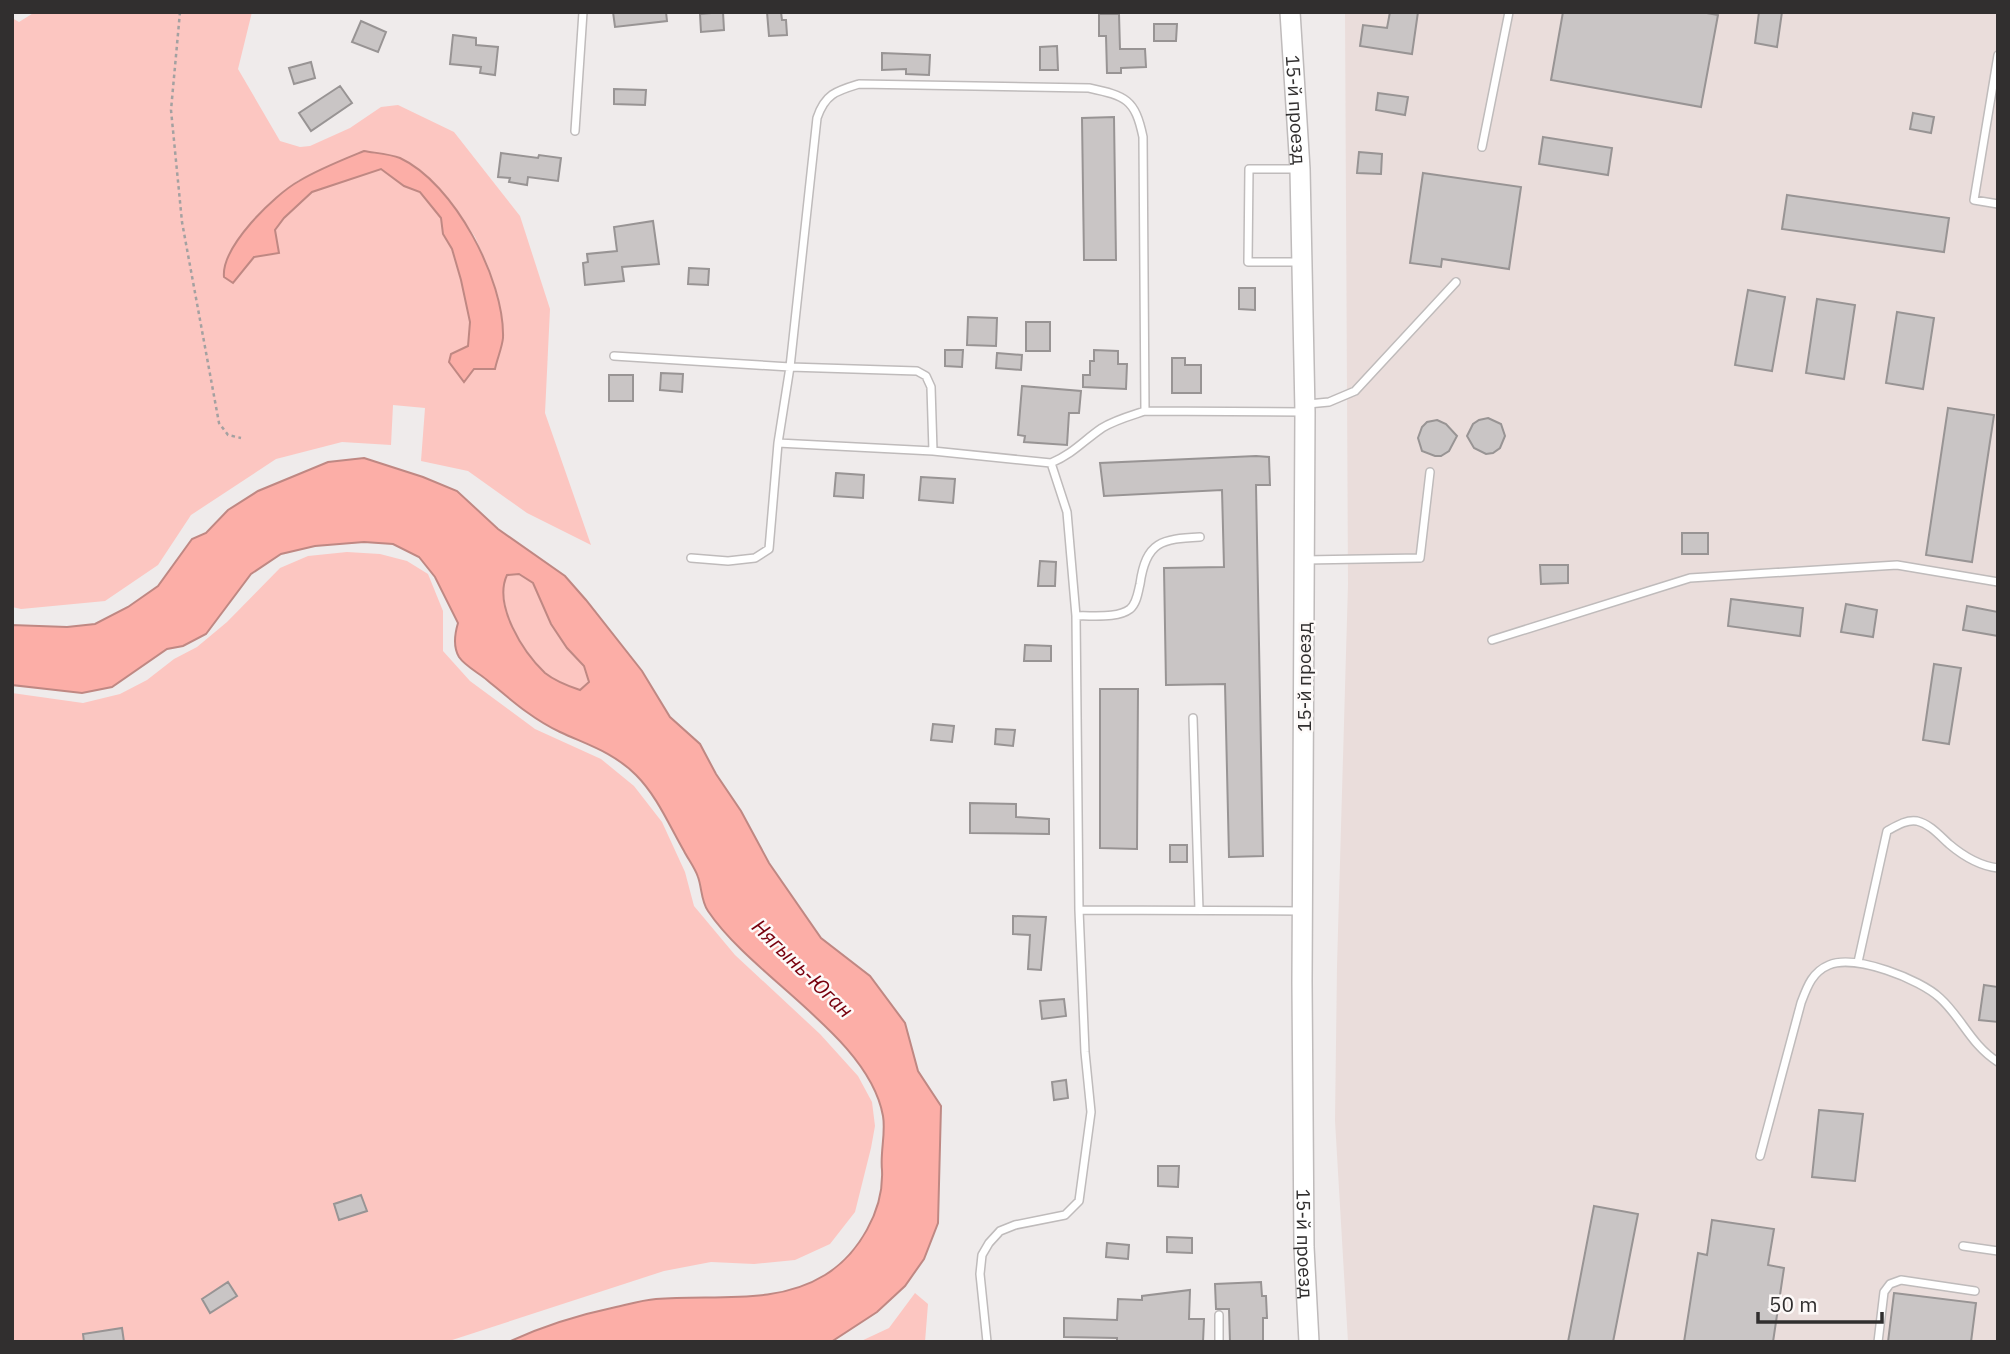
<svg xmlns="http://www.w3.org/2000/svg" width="2010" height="1354" viewBox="0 0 2010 1354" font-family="'IBM Plex Sans',sans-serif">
  <rect width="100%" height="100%" fill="#efebeb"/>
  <path fill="#eadddb" d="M1345 12H1998V1342H1348L1335 1121 1337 966 1348 584Z"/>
  <path fill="#fcc6c1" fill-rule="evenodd" d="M35 12H252L238 69 280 141 300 147 310 146 350 128 381 107 398 105 454 132 520 216 550 309 545 413 591 545 527 513 468 471 421 461 425 408 393 405 391 445 342 442 276 459 191 515 158 565 105 601 21 609 12 607V18L19 22ZM364 151 424 175 449 200 475 237 489 268 499 299 503 339 468 376 451 354 468 346 470 322 461 280 452 249 443 234 441 218 420 192 404 186 381 168 312 192 284 218 275 230 279 252 254 257 240 236 268 206 297 181Z
    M347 552 380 554 407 561 428 574 443 611V651L470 681 535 729 601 759 634 786 662 822 685 872 694 906 735 955 820 1034 858 1076 872 1102 875 1126 871 1148 855 1212 830 1244 795 1260 754 1264 711 1262 664 1271 446 1342H12V693L83 703 120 694 147 680 174 659 197 647 227 622 280 568 308 556Z
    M519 574 533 583 567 648 584 666 589 682 580 690C568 686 555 681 545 673 523 651 494 605 507 575Z
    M915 1293 928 1304 925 1342H859L889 1328Z"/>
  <path fill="#fcaea7" stroke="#bf8883" stroke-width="2" fill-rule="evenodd" d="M364 151C375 153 390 154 400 158 454 183 505 280 503 338 502 348 497 359 495 369H474L464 382 449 362 451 354 468 346 470 322 461 280 452 249 443 234 441 218 420 192 404 186 381 169 312 192 284 218 275 230 279 253 254 257 233 283 224 277C221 247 274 195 299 181 319 169 342 160 364 151Z
    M364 458 423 477 457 491 498 529 565 576 586 600 642 671 670 717 700 744 716 774 741 811 769 863 821 938 870 976 905 1023 918 1071 941 1106 938 1223 924 1259 905 1286 877 1312 831 1342H508C543 1326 578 1315 616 1307 629 1304 643 1300 656 1299 713 1294 775 1306 825 1275 859 1254 884 1210 882 1170 880 1152 886 1133 883 1116 869 1037 753 978 708 911 701 901 702 888 698 877 695 868 688 859 684 851 669 825 657 796 636 775 613 752 588 745 560 732 532 719 510 699 487 680 479 673 465 666 459 657 453 647 455 633 458 623L435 577 419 557 393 544 364 542 315 546 281 554 251 574 206 634 183 646 167 649 112 687 82 693 12 685V625L67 627 95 624 128 607 158 586 192 539 206 533 228 510 258 491 328 462ZM519 574 533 583 551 624 567 648 584 666 589 682 580 690C568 686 555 681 545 673 523 652 493 605 507 575Z"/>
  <path fill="#c9c5c5" stroke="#989494" stroke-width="2" d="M613 12H666L667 21 615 27Z
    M723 12 724 30 701 32 700 14Z
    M767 12H781L782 20H786L787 35 769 36Z
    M1390 12H1418L1412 54 1360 46 1363 25 1387 28Z
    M1563 12H1701L1718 15 1701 107 1551 80Z
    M1759 12H1782L1777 47 1755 43Z
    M1099 14H1119L1120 49H1145L1146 67 1121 68V73H1107L1106 36H1099Z
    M361 21 386 32 378 52 352 42Z
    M1154 24H1177L1176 41H1154Z
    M453 35 476 38V45L498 47 495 75 480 73 481 67 450 64Z
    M1057 46 1058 70H1040V47Z
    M882 53 930 55 929 75 906 74V69L882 70Z
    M311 62 315 78 294 84 289 68Z
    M340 86 352 103 311 131 299 113Z
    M614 89 646 90 645 105 614 104Z
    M1378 93 1408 97 1405 115 1376 110Z
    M1913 113 1934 117 1931 133 1910 129Z
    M1114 117 1116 260H1084L1082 118Z
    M1543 137 1612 148 1608 175 1539 164Z
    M1359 152 1382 154 1381 174 1357 173Z
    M501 153 538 158 539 155 561 158 558 181 528 177 527 185 509 182 510 178 498 177Z
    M1423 173 1521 187 1509 269 1442 259 1441 267 1410 263Z
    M1787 195 1949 218 1944 252 1782 229Z
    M653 221 659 264 622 267 624 281 585 285 583 263 588 262 587 254 617 251 614 227Z
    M689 268 709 269 708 285 688 284Z
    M1239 288H1255V310L1239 309Z
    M1748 290 1785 297 1772 371 1735 365Z
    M1817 299 1855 305 1844 379 1806 373Z
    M1897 312 1934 318 1923 389 1886 383Z
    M968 317 997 318 996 346 967 345Z
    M1026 322H1050V351H1026Z
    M945 350H963L962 367 945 366Z
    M1094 350 1118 351V364H1127L1126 389 1083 387V375H1090V361H1094Z
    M997 353 1022 355 1021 370 996 368Z
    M1172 358H1185V365H1201V393H1172Z
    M661 373 683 374 682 392 660 390Z
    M609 375H633V401H609Z
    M1022 386 1081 391 1079 413H1069L1067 445 1024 442 1025 436 1018 435Z
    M1948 408 1994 415 1972 562 1926 555Z
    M1488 418 1501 424 1505 436 1500 448 1493 453 1486 454 1474 448 1467 436 1473 424 1479 420Z
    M1437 420 1446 424 1457 436 1449 451 1441 456H1435L1422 451 1418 438 1422 427 1427 422Z
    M1256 456 1269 457 1270 485H1256L1263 856 1229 857 1225 684 1166 685 1164 568 1224 567 1222 490 1104 496 1100 463Z
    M836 473 864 475 863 498 834 496Z
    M921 477 955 479 953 503 919 500Z
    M1682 533H1708V554H1682Z
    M1040 561 1056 562 1055 586H1038Z
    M1540 565H1568V583L1541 584Z
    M1731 599 1803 608 1800 636 1728 626Z
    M1846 604 1877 610 1873 637 1841 632Z
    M1967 606 1998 612V636L1963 630Z
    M1025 645 1051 646V661H1024Z
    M1934 664 1961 668 1949 744 1923 740Z
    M1100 689H1138L1137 849 1100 848Z
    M933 724 954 726 952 742 931 740Z
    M996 729 1015 730 1013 746 995 744Z
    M970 803 1016 804V817L1049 819V834L970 833Z
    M1170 845H1187V862H1170Z
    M1013 916 1046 917 1041 970 1028 969 1030 935 1013 934Z
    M1984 985 1998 987V1022L1979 1020Z
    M1064 999 1066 1016 1042 1019 1040 1001Z
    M1066 1080 1068 1098 1054 1100 1052 1082Z
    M1819 1110 1863 1114 1855 1181 1812 1177Z
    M1158 1166H1179L1178 1187 1158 1186Z
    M361 1195 367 1211 339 1220 334 1204Z
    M1594 1206 1638 1214 1613 1342H1568Z
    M1712 1220 1774 1229 1768 1265 1784 1268 1773 1342H1684L1698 1253 1707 1255Z
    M1167 1237 1192 1238V1253L1167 1252Z
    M1107 1243 1129 1245 1128 1259 1106 1257Z
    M228 1282 237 1296 210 1313 202 1299Z
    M1261 1282 1262 1296H1266L1267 1318H1263V1342H1230L1229 1309H1216L1215 1284Z
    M1190 1290 1189 1319H1204L1203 1342H1117V1338L1064 1337V1318L1117 1320 1118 1299 1142 1300V1296Z
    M1894 1293 1976 1303 1971 1342H1888Z
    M122 1328 124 1342H84L83 1334Z"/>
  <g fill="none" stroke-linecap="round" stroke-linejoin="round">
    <g stroke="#bfbbbb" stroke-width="10">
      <path id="lane" d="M1998 55 1974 200 1998 204
        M575 131 583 12
        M1482 147 1509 12
        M1299 169H1249L1248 262H1300
        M614 356 790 367 917 371 926 376 931 387 933 451
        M1308 404 1329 402 1355 391 1456 282
        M1051 463C1074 453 1083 441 1102 428 1115 420 1130 416 1145 411
        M691 558 728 561 755 558 769 549 778 443
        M1305 560 1420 558 1430 472
        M1076 616C1091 615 1117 619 1130 609 1137 603 1138 592 1140 584 1146 541 1162 539 1200 537
        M1492 640 1690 578 1897 565 1998 582
        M1193 718 1199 910
        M1302 911 1079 910 1076 616 1067 512 1051 463 933 451 778 443 790 367 817 118C825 94 836 91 859 84L1089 88C1126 96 1135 99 1143 137L1145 411 1303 412
        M1858 962 1887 831C1896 826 1907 819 1917 821 1930 824 1940 836 1949 844 1962 855 1980 866 1998 868
        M1760 1156 1801 1003C1807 987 1812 972 1829 965 1855 954 1920 979 1940 998 1962 1018 1971 1045 1998 1062
        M1963 1246 1998 1251
        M1219 1315V1342
        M987 1342 980 1274 982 1255 989 1243 1000 1231 1015 1225 1065 1215 1079 1201 1091 1112 1085 1052 1079 910
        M1878 1342 1884 1292 1890 1284 1901 1280 1975 1291"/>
    </g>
    <g stroke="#bfbbbb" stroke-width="22">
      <g id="secondary">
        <path id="s1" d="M1290 12 1300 169 1305 412 1302 982 1304 1247 1309 1342"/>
      </g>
    </g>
    <path stroke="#a4a1a1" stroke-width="2.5" stroke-dasharray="3.5 3.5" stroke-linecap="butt" d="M180 12 171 110 182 222 219 423 228 435 241 438"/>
    <use href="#lane" stroke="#fff" stroke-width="7"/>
    <use href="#secondary" stroke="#fff" stroke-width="19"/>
  </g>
  <g text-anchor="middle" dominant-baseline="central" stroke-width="5" stroke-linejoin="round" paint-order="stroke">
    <g font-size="19" fill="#312f2f" stroke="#fdf9f8">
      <text stroke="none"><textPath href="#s1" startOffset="98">15-й проезд</textPath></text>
      <text transform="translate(1304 677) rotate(-90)">15-й проезд</text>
      <text stroke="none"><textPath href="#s1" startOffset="1232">15-й проезд</textPath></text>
    </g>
    <g font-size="21" font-style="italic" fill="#78000e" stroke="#fdf9f8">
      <text transform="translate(803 968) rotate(44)">Нягынь-Юган</text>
    </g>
  </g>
  <rect width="2010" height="1354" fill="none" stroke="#312f2f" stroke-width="28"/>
  <path d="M1758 1312v10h124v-10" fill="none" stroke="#312f2f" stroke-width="3.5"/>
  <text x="1769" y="1312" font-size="21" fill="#312f2f" stroke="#fdf9f8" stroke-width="5" paint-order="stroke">50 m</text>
</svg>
